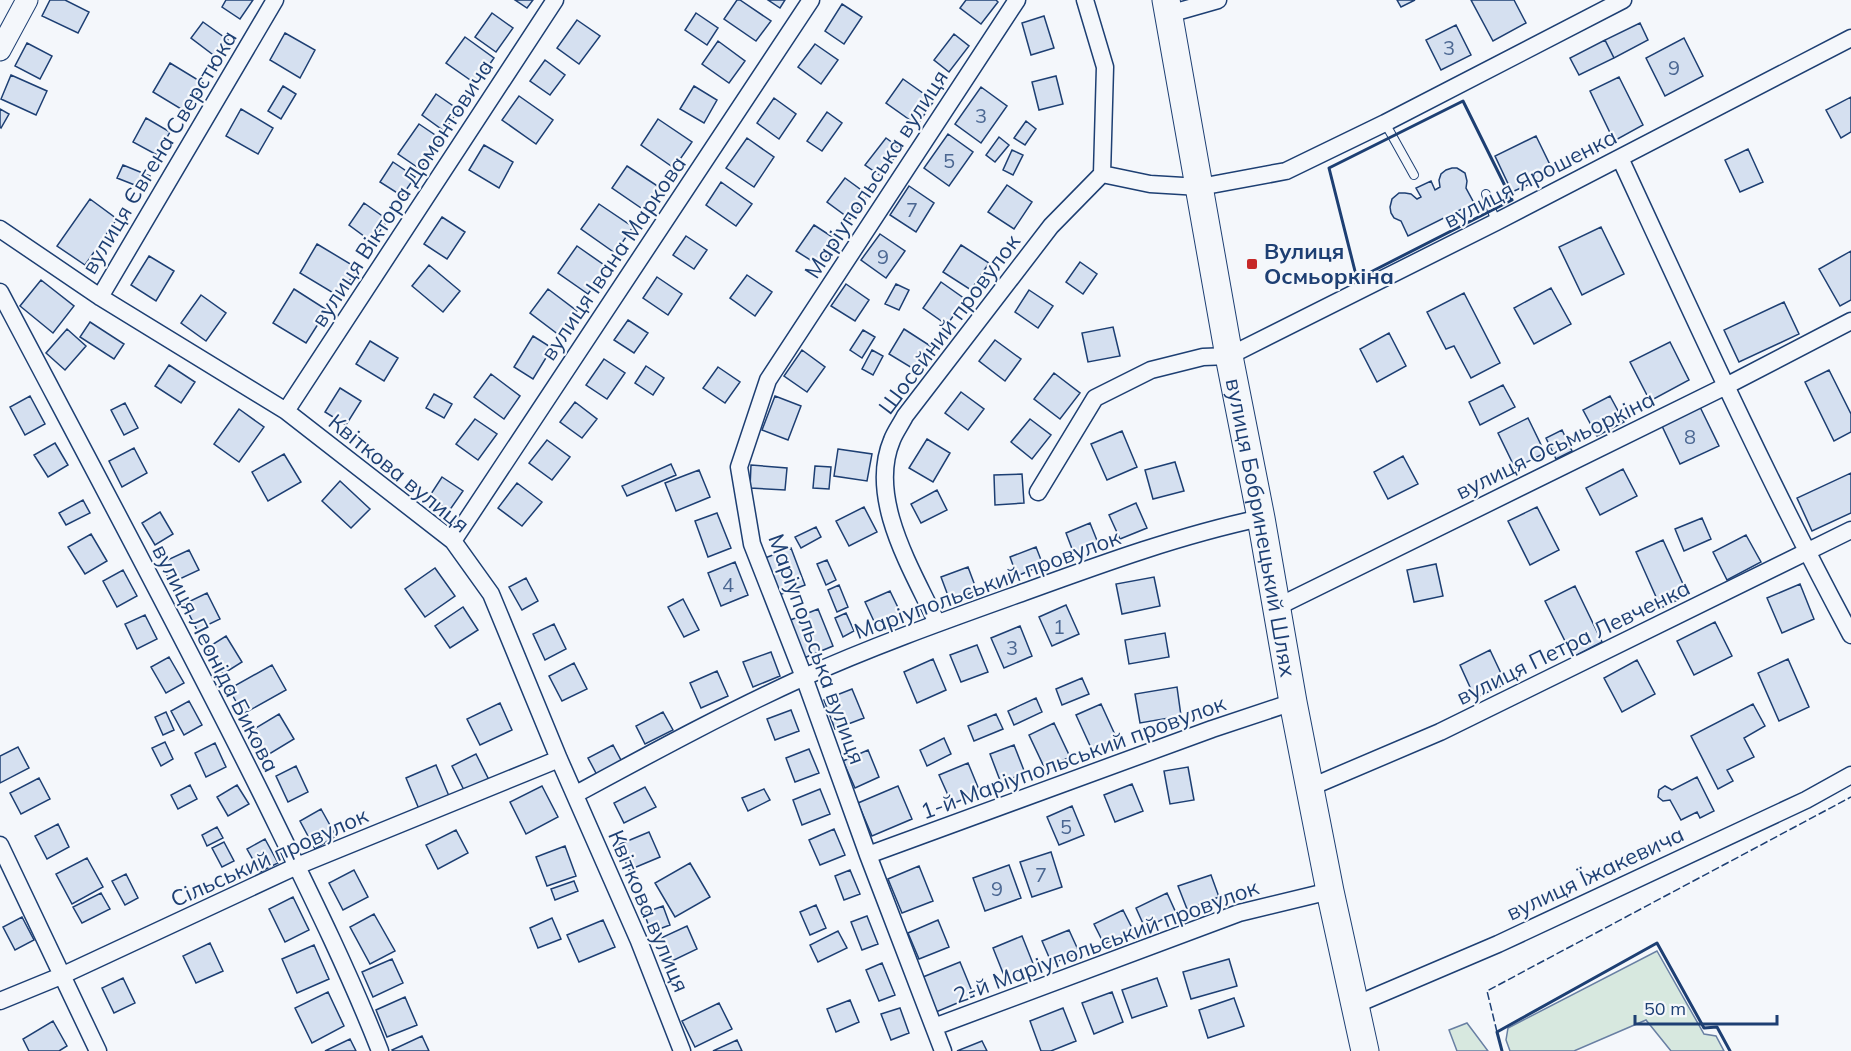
<svg xmlns="http://www.w3.org/2000/svg" width="1851" height="1051" viewBox="0 0 1851 1051" font-family="Mulish,sans-serif">
  <rect width="100%" height="100%" fill="#f4f7fb"/>
  <path fill="#d7e8df" stroke="#687fa3" stroke-width="1.5" d="M1657 951 1704 1034 1716 1036 1724 1051H1671L1646 1020 1574 1051H1510L1506 1040 1508 1028Z
    M1467 1023 1488 1051H1457L1449 1030Z"/>
  <path fill="#d5e0f0" stroke="#1d3f73" stroke-width="1.5" d="M50 0H65L89 12 78 33 42 16Z
    M226 0H253L240 19 222 7Z
    M515 0H533L527 8Z
    M737 0H740L771 21 756 41 724 19Z
    M768 0H785L780 8Z
    M966 0H996L998 2 981 24 960 8Z
    M1397 0H1415L1401 7Z
    M1471 0H1514L1526 23 1493 41Z
    M842 4 862 17 844 44 825 31Z
    M492 13 513 28 496 52 475 37Z
    M696 13 718 28 707 45 685 30Z
    M1044 16 1054 48 1031 55 1022 23Z
    M577 20 600 36 579 64 557 48Z
    M203 22 228 40 216 57 191 38Z
    M1640 23 1648 40 1614 58 1605 40Z
    M1456 25 1471 55 1441 70 1426 40Z
    M285 33 315 50 300 78 270 60Z
    M954 34 969 46 949 72 934 60Z
    M465 37 494 58 476 84 446 63Z
    M1684 38 1703 76 1665 96 1646 58Z
    M1605 40 1614 58 1579 75 1570 58Z
    M718 41 745 61 729 83 702 64Z
    M27 43 52 56 40 79 15 66Z
    M815 44 838 60 821 84 798 67Z
    M545 60 565 75 550 95 530 81Z
    M170 63 203 83 186 112 153 92Z
    M11 75 47 91 36 115 1 99Z
    M1056 76 1063 104 1039 110 1032 82Z
    M1619 77 1643 125 1614 141 1590 91Z
    M903 79 934 101 917 125 886 103Z
    M283 86 296 94 281 119 268 111Z
    M694 86 717 100 704 123 680 109Z
    M981 87 1007 106 981 143 955 124Z
    M436 94 459 110 444 131 422 115Z
    M519 96 553 120 536 144 502 120Z
    M1851 97V132L1841 138 1826 110Z
    M774 98 796 114 779 139 757 123Z
    M0 109 9 114 1 128 0 127Z
    M241 109 273 128 258 154 226 136Z
    M827 112 842 123 822 151 807 141Z
    M146 118 170 132 157 155 133 142Z
    M658 119 692 142 674 168 641 145Z
    M1026 121 1036 129 1025 145 1014 138Z
    M419 124 441 139 420 169 398 154Z
    M948 134 973 152 949 186 924 168Z
    M1536 136 1554 173 1512 192 1495 156Z
    M999 137 1009 145 995 162 986 155Z
    M747 138 774 157 754 187 726 168Z
    M886 138 901 149 881 176 865 165Z
    M484 145 513 162 499 188 469 170Z
    M1748 149 1763 182 1740 192 1725 160Z
    M1012 150 1023 155 1013 175 1003 170Z
    M393 162 415 177 402 196 380 182Z
    M123 165 150 176 145 189 117 178Z
    M627 166 659 187 644 210 612 188Z
    M1452 168H1457L1465 173 1467 181 1466 188 1474 203 1408 236 1401 221 1394 218 1391 213 1390 207 1392 199 1399 193H1405L1411 194 1417 199 1421 197 1416 188 1431 181 1435 190 1440 187 1439 180 1441 174 1446 170Z
    M845 178 868 195 850 219 827 202Z
    M721 182 752 204 736 226 706 205Z
    M1007 185 1032 202 1014 229 988 212Z
    M909 186 934 203 916 232 890 215Z
    M90 199 117 219 85 265 57 246Z
    M364 203 388 220 372 242 349 225Z
    M599 204 633 227 615 253 581 229Z
    M442 217 465 232 447 259 424 244Z
    M814 225 837 240 820 266 796 251Z
    M1601 227 1624 274 1582 295 1559 247Z
    M880 234 905 251 886 278 861 260Z
    M686 236 707 250 694 269 673 255Z
    M317 244 357 268 340 297 300 273Z
    M961 245 989 263 971 290 943 272Z
    M577 246 607 267 588 294 558 273Z
    M1851 251V300L1840 306 1819 269Z
    M149 256 174 271 156 301 131 285Z
    M1080 262 1097 274 1083 294 1066 282Z
    M429 265 460 291 443 312 412 286Z
    M747 275 772 292 755 316 730 298Z
    M657 277 682 294 668 315 643 298Z
    M41 280 74 306 53 333 20 306Z
    M941 282 965 299 947 325 923 308Z
    M846 284 869 300 855 321 831 306Z
    M896 284 909 290 899 310 885 304Z
    M1551 288 1571 324 1534 344 1514 308Z
    M294 289 327 310 306 343 273 323Z
    M548 289 577 311 559 335 530 313Z
    M1029 290 1053 306 1038 328 1015 312Z
    M1464 293 1500 363 1471 378 1454 346 1446 349 1427 312Z
    M201 295 226 313 206 341 181 323Z
    M1784 302 1799 334 1739 362 1724 330Z
    M628 320 648 333 634 353 614 340Z
    M90 322 124 344 114 359 80 337Z
    M1113 327 1120 356 1088 362 1082 333Z
    M67 329 86 346 65 370 46 353Z
    M904 329 932 347 917 371 889 354Z
    M863 330 875 337 862 358 850 350Z
    M1389 333 1406 366 1377 382 1360 349Z
    M533 336 552 348 533 379 514 367Z
    M995 340 1021 359 1005 381 979 361Z
    M370 341 398 358 384 381 356 364Z
    M1670 342 1689 380 1650 401 1630 362Z
    M802 350 825 367 807 392 784 376Z
    M872 350 883 356 873 375 862 369Z
    M604 359 625 373 607 399 586 385Z
    M169 365 195 382 181 403 155 386Z
    M646 366 664 378 653 395 635 383Z
    M718 367 740 382 725 403 703 388Z
    M1829 370 1851 414V432L1834 441 1805 382Z
    M1054 373 1080 393 1060 419 1034 399Z
    M491 374 520 396 504 419 474 397Z
    M1503 385 1515 407 1480 425 1469 402Z
    M340 388 361 401 346 425 325 412Z
    M961 392 984 409 968 430 945 413Z
    M434 394 452 404 444 418 426 408Z
    M30 396 45 424 25 435 10 407Z
    M775 396 801 406 788 440 762 430Z
    M1610 396 1624 422 1597 436 1583 410Z
    M575 402 597 419 582 438 560 422Z
    M125 403 138 428 124 435 111 410Z
    M1700 407 1719 446 1680 464 1662 426Z
    M239 409 264 427 239 462 214 444Z
    M1528 418 1545 453 1515 468 1498 433Z
    M475 419 497 434 478 460 456 444Z
    M1030 419 1051 435 1032 459 1011 442Z
    M1562 430 1572 451 1556 459 1546 438Z
    M1122 431 1137 467 1107 480 1091 444Z
    M927 439 950 453 933 482 909 468Z
    M547 440 570 457 552 480 529 463Z
    M55 443 68 465 48 477 34 455Z
    M134 448 147 473 122 487 109 461Z
    M838 449 872 454 867 481 834 476Z
    M284 454 301 482 268 501 252 472Z
    M1403 456 1418 484 1388 499 1374 472Z
    M1175 462 1184 491 1153 499 1145 470Z
    M671 464 676 475 627 496 622 486Z
    M751 465 787 468 785 490 750 488Z
    M815 466 831 467 829 489 813 488Z
    M1623 469 1637 496 1600 515 1586 488Z
    M699 470 710 497 676 511 665 483Z
    M1851 473V513L1812 531 1797 498Z
    M1022 474 1024 503 995 505 994 475Z
    M442 477 463 491 449 511 429 497Z
    M340 481 370 509 351 528 322 501Z
    M517 483 542 502 522 526 498 508Z
    M937 490 947 510 921 523 911 504Z
    M83 500 90 513 66 525 59 513Z
    M1136 503 1147 528 1120 539 1109 515Z
    M864 507 877 532 849 546 836 521Z
    M1537 507 1559 550 1530 565 1508 521Z
    M160 512 173 534 155 545 142 523Z
    M717 513 731 548 708 557 695 521Z
    M1702 518 1711 539 1684 551 1675 529Z
    M1090 523 1098 543 1074 554 1066 533Z
    M816 527 821 537 801 548 795 537Z
    M91 534 107 561 85 574 68 547Z
    M1746 535 1761 562 1727 580 1713 552Z
    M1663 540 1688 595 1661 608 1636 552Z
    M1036 547 1043 565 1017 576 1010 557Z
    M791 548 805 585 779 595 765 558Z
    M189 550 199 570 171 583 161 563Z
    M827 560 836 580 826 585 817 564Z
    M735 562 748 595 721 606 708 573Z
    M1436 564 1443 596 1414 602 1407 570Z
    M968 567 977 591 950 601 941 577Z
    M435 568 455 596 425 617 405 589Z
    M123 570 137 596 117 607 103 581Z
    M1154 577 1160 606 1122 614 1116 584Z
    M526 578 538 601 522 610 509 587Z
    M1800 584 1814 619 1782 633 1767 598Z
    M839 585 848 607 837 612 828 590Z
    M1575 586 1602 642 1573 657 1545 601Z
    M890 591 904 620 879 632 865 602Z
    M207 593 220 619 197 630 184 604Z
    M683 599 699 630 684 637 668 607Z
    M1066 605 1079 634 1052 646 1039 617Z
    M463 607 478 630 450 648 435 626Z
    M818 609 833 646 804 658 788 621Z
    M846 613 854 631 843 637 835 618Z
    M145 615 157 639 137 649 125 624Z
    M1715 622 1732 656 1694 675 1677 641Z
    M554 624 566 649 545 660 533 634Z
    M1020 626 1032 656 1004 668 991 638Z
    M1165 633 1169 657 1129 664 1125 640Z
    M226 636 242 662 223 674 207 648Z
    M977 645 988 672 961 682 950 655Z
    M1490 650 1506 684 1475 698 1460 665Z
    M771 652 780 676 753 687 743 662Z
    M169 657 184 683 166 693 151 667Z
    M933 659 946 690 917 703 904 672Z
    M1788 659 1809 707 1779 721 1758 673Z
    M1637 660 1655 694 1622 712 1604 678Z
    M574 663 587 689 562 701 549 676Z
    M272 665 286 690 243 714 229 689Z
    M717 671 728 696 701 708 690 683Z
    M1082 678 1089 694 1062 705 1056 689Z
    M1177 687 1181 716 1140 723 1135 694Z
    M852 689 864 718 835 729 824 700Z
    M1036 698 1042 712 1014 725 1008 711Z
    M189 701 202 725 184 735 171 711Z
    M500 703 512 730 480 745 467 719Z
    M1101 704 1117 739 1092 750 1076 715Z
    M1753 704 1765 726 1744 738 1754 757 1727 770 1733 781 1718 789 1691 736Z
    M791 710 799 731 775 740 767 719Z
    M166 712 174 730 163 735 155 717Z
    M663 712 673 730 645 744 636 726Z
    M279 714 294 739 266 756 251 731Z
    M996 714 1003 729 974 741 968 726Z
    M1054 723 1070 757 1045 769 1029 735Z
    M944 738 951 754 927 766 920 750Z
    M165 742 173 759 161 766 152 748Z
    M215 743 226 767 206 777 195 753Z
    M613 745 622 762 597 775 588 758Z
    M1014 745 1025 773 1001 783 990 754Z
    M18 747 29 768 0 783V756Z
    M809 749 819 773 795 782 786 758Z
    M868 750 879 777 855 788 843 761Z
    M476 754 490 782 466 794 452 766Z
    M968 763 980 792 952 804 939 775Z
    M436 765 449 796 419 809 406 778Z
    M296 766 308 792 288 802 276 776Z
    M1188 767 1194 800 1170 804 1164 771Z
    M1697 777 1714 811 1700 818 1697 812 1681 820 1670 800 1663 801 1658 797 1659 790 1665 786 1672 790Z
    M39 778 50 799 21 814 10 793Z
    M1132 784 1143 811 1115 822 1104 795Z
    M190 785 197 799 178 809 171 795Z
    M237 785 249 804 228 816 217 797Z
    M542 786 558 817 526 834 510 802Z
    M898 786 912 819 872 836 858 803Z
    M645 787 656 807 624 823 614 803Z
    M764 789 770 800 748 811 742 798Z
    M820 789 830 814 802 825 793 800Z
    M1072 806 1084 835 1059 845 1047 817Z
    M321 809 336 836 315 849 300 821Z
    M58 824 69 847 47 859 35 836Z
    M217 827 223 838 207 846 202 835Z
    M834 829 845 855 820 865 809 840Z
    M456 830 468 853 438 869 426 845Z
    M649 832 660 857 629 870 618 845Z
    M265 839 278 863 260 872 247 849Z
    M224 842 234 861 222 867 212 848Z
    M565 846 576 876 547 886 536 857Z
    M1051 852 1062 887 1032 897 1020 862Z
    M87 858 103 887 72 904 56 874Z
    M690 863 710 897 675 917 655 883Z
    M1009 865 1021 898 985 911 973 878Z
    M919 866 933 901 902 913 888 879Z
    M354 870 368 897 343 910 329 883Z
    M850 870 860 894 844 900 835 876Z
    M126 874 138 898 125 905 112 881Z
    M1211 875 1219 897 1187 909 1178 886Z
    M574 881 578 891 555 900 551 889Z
    M101 893 110 909 82 923 73 907Z
    M1167 893 1176 913 1145 928 1136 908Z
    M293 897 309 930 285 942 269 909Z
    M816 905 826 928 810 935 800 912Z
    M663 906 670 925 651 932 644 913Z
    M1123 910 1133 930 1104 944 1094 924Z
    M374 914 395 951 370 964 350 927Z
    M867 916 878 944 862 950 851 922Z
    M22 917 34 940 15 950 3 927Z
    M552 918 561 939 538 948 530 928Z
    M603 920 615 947 579 962 567 935Z
    M938 920 949 947 919 959 908 933Z
    M687 926 697 949 672 961 661 938Z
    M1069 930 1079 952 1052 964 1042 941Z
    M838 931 847 948 818 962 810 945Z
    M1022 936 1034 966 1005 978 993 948Z
    M210 943 223 971 196 983 183 956Z
    M314 945 329 979 297 993 282 959Z
    M392 959 403 983 373 997 362 972Z
    M1229 959 1237 986 1191 999 1183 972Z
    M960 962 974 996 936 1012 923 977Z
    M882 963 895 995 879 1001 866 970Z
    M123 978 135 1003 114 1013 102 988Z
    M1157 978 1167 1006 1132 1018 1122 990Z
    M328 992 344 1026 312 1043 295 1008Z
    M1112 992 1123 1022 1094 1034 1082 1003Z
    M405 997 417 1025 387 1037 376 1010Z
    M1234 998 1244 1026 1208 1038 1199 1010Z
    M850 1000 859 1022 836 1032 827 1009Z
    M719 1003 732 1029 695 1047 682 1021Z
    M900 1008 909 1033 891 1040 881 1014Z
    M1063 1008 1076 1041 1051 1051H1041L1030 1021Z
    M53 1021 67 1046 59 1051H29L23 1039Z
    M422 1036 429 1051H393L392 1050Z
    M350 1039 356 1051H325Z
    M737 1040 742 1051H713Z
    M982 1041 987 1051H957Z"/>
  <g fill="none" stroke-linecap="round" stroke-linejoin="round">
    <g stroke="#1d3f73" stroke-width="10">
      <path id="service" d="M1385 123 1414 175
        M1486 194 1496 222"/>
    </g>
    <g stroke="#1d3f73" stroke-width="19">
      <path id="minor" d="M1085 0 1105 67 1102 174 1150 184 1200 187 1286 171 1385 123 1623 0
        M1169 14 1218 0
        M1620 158C1694 318 1767 479 1851 635
        M0 229 100 297 286 411 453 541 491 594 559 759 639 941 682 1051
        M0 292C88 459 178 626 262 795 303 879 346 964 380 1051
        M100 297 275 0
        M286 411 555 0
        M1038 492 1095 398 1151 370 1203 357 1229 356 1496 222 1851 38
        M453 541 811 0
        M1277 607 1726 386 1851 321
        M937 623C913 571 867 499 892 440 895 432 901 424 905 416L1051 226 1102 174
        M1311 787 1440 732 1851 530
        M576 794C650 754 725 713 802 678 875 645 952 618 1027 591 1104 563 1181 535 1261 518
        M0 845 98 1051
        M868 855 1212 729 1293 702
        M0 1001 61 976 297 866 559 759
        M1355 1005 1498 944 1806 800 1851 775
        M934 1027 1239 913 1330 891
        M943 1051 868 855 804 677 752 544 739 467 768 380 1017 0"/>
    </g>
    <g stroke="#1d3f73" stroke-width="23">
      <path id="tertiary" d="M0 50 27 0"/>
    </g>
    <g stroke="#1d3f73" stroke-width="29">
      <g id="primary">
        <path id="s1" d="M1166 0 1229 356 1261 518 1293 702 1330 891 1365 1051"/>
      </g>
    </g>
    <use href="#service" stroke="#f4f7fb" stroke-width="8"/>
    <use href="#minor" stroke="#f4f7fb" stroke-width="16"/>
    <use href="#tertiary" stroke="#f4f7fb" stroke-width="21"/>
    <use href="#primary" stroke="#f4f7fb" stroke-width="27"/>
    <path stroke="#1d3f73" stroke-width="1.5" stroke-dasharray="8 3" stroke-linecap="butt" d="M1497 1032 1487 991 1851 797"/>
    <path stroke="#1d3f73" stroke-width="3" d="M1463 101 1512 200 1357 279 1329 168Z
      M1502 1051 1497 1032 1657 943 1704 1028 1717 1027 1730 1051"/>
  </g>
  <rect fill="#c62828" stroke="#f4f7fb" stroke-width="2" x="1246" y="258" width="12" height="12" rx="3"/>
  <g text-anchor="middle" dominant-baseline="central" stroke-width="4.5" stroke-linejoin="round" paint-order="stroke">
    <g font-size="20" fill="#4b6792">
      <text x="1449" y="47">3</text>
      <text x="1674" y="67">9</text>
      <text x="981" y="115">3</text>
      <text x="949" y="160">5</text>
      <text x="912" y="209">7</text>
      <text x="883" y="256">9</text>
      <text x="1690" y="436">8</text>
      <text x="728" y="584">4</text>
      <text x="1059" y="626">1</text>
      <text x="1012" y="647">3</text>
      <text x="1066" y="826">5</text>
      <text x="1041" y="874">7</text>
      <text x="997" y="888">9</text>
    </g>
    <g font-size="22" fill="#1d3f73" stroke="#f4f7fb">
      <text transform="translate(159 152) rotate(-59)">вулиця Євгена Сверстюка</text>
      <text transform="translate(876 174) rotate(-57)">Маріупольська вулиця</text>
      <text transform="translate(1530 178) rotate(-27)">вулиця Ярошенка</text>
      <text transform="translate(402 193) rotate(-57)">вулиця Віктора Домонтовича</text>
      <text transform="translate(613 258) rotate(-56)">вулиця Івана Маркова</text>
      <text transform="translate(949 324) rotate(-53)">Шосейний провулок</text>
      <text transform="translate(1555 445) rotate(-26)">вулиця Осьмьоркіна</text>
      <text transform="translate(399 473) rotate(39)">Квіткова вулиця</text>
      <text stroke="none"><textPath href="#s1" startOffset="536">вулиця Бобринецький Шлях</textPath></text>
      <text transform="translate(987 584) rotate(-20)">Маріупольський провулок</text>
      <text transform="translate(1573 642) rotate(-26)">вулиця Петра Левченка</text>
      <text transform="translate(817 649) rotate(70)">Маріупольська вулиця</text>
      <text transform="translate(216 658) rotate(63)">вулиця Леоніда Бикова</text>
      <text transform="translate(1073 757) rotate(-20)">1-й Маріупольський провулок</text>
      <text transform="translate(269 857) rotate(-24)">Сільський провулок</text>
      <text transform="translate(1595 873) rotate(-25)">вулиця Їжакевича</text>
      <text transform="translate(649 911) rotate(67)">Квіткова вулиця</text>
      <text transform="translate(1106 941) rotate(-20)">2-й Маріупольський провулок</text>
    </g>
    <g font-size="22" font-weight="bold" fill="#1d3f73" stroke="#f4f7fb" text-anchor="start">
      <text x="1264" y="251">Вулиця<tspan x="1264" dy="25">Осмьоркіна</tspan></text>
    </g>
  </g>
  <path d="M1635 1015v9h142v-9" fill="none" stroke="#1d3f73" stroke-width="3"/>
  <text x="1644" y="1015" font-size="18" fill="#1d3f73" stroke="#f4f7fb" stroke-width="4.5" paint-order="stroke">50 m</text>
</svg>
